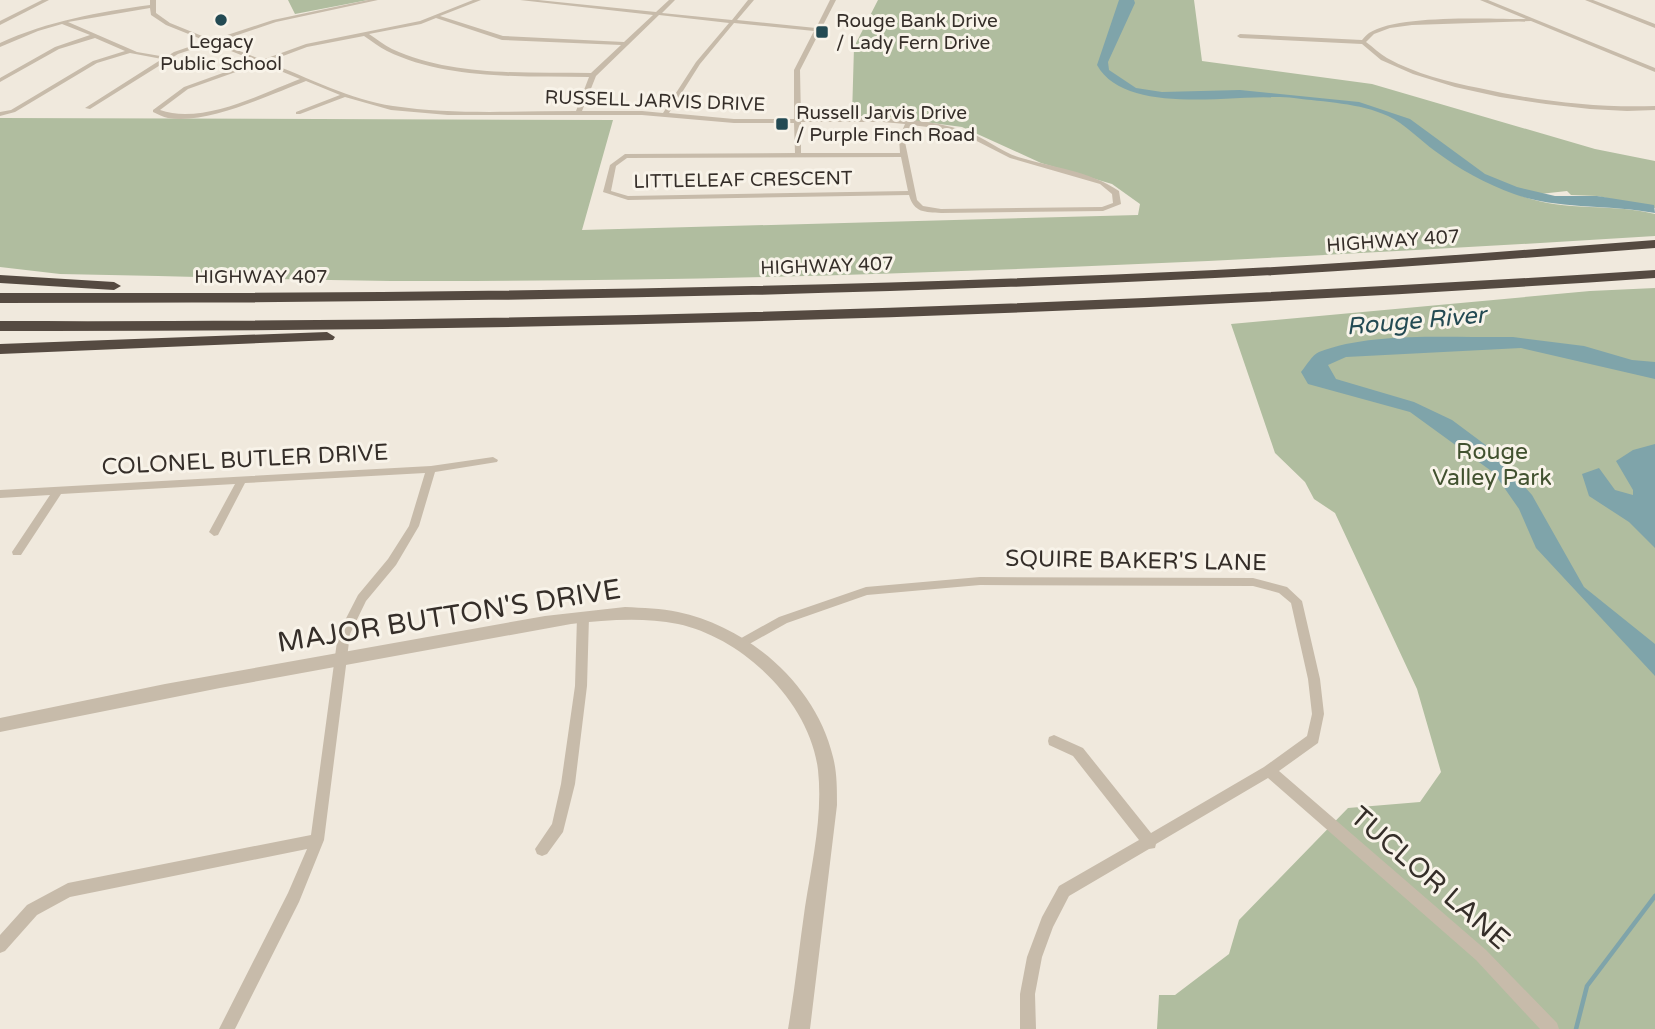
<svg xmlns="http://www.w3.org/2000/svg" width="1655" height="1029" viewBox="0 0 1655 1029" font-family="'Varela Round',sans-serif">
  <rect width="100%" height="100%" fill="#f0e9dd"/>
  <path fill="#b0bd9f" d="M288 0H368L295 14Z
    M878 0H1194L1202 61 1372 84 1595 149 1655 161V208L1597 196 1571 195 1567 191 1522 196C1563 212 1612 203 1655 214V236C1250 261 843 281 437 281 311 281 186 276 60 274L0 267V118L613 120 582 230 1138 215 1140 204 1112 184 1041 163 962 127 880 116H852L854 47Z
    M1655 288V1029H1157L1159 995H1175L1229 954 1239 920 1348 808 1420 802 1441 772 1417 689 1335 513 1314 499 1305 482 1275 453 1231 324 1590 291Z"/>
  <path fill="#7fa4aa" d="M1119 0H1134L1135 3 1108 62 1109 70 1136 88 1162 92 1240 90 1359 102 1410 119 1485 174 1517 187 1555 196H1597L1654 205 1655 213C1608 204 1559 210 1514 194 1486 184 1459 169 1435 151 1420 140 1405 124 1388 116 1360 103 1324 102 1294 98 1243 92 1127 119 1097 65Z
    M1513 337 1584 346 1632 360 1655 362V379L1521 348 1346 357 1328 365 1336 379 1414 402 1452 420 1491 449 1532 495 1584 587 1655 644V676L1536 548 1519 509 1494 473 1410 412 1308 384 1301 372C1306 366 1312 355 1319 352 1371 331 1457 338 1513 337Z
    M1655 444V548L1629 522 1589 496 1582 474 1599 468 1615 490 1633 495V490L1616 461 1633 450Z"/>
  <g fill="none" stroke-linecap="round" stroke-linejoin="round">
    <path stroke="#7fa4aa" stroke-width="4.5" d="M1576 1029 1587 986 1655 896"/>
    <path fill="#c7bbaa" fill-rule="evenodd" d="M42 0H49L0 25V21Z
      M150 0H156V13L170 23 212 40 273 20 368 0H378L276 22 217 42 262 60 306 44 420 21 473 0H481L440 16 503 36 624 42 653 15 520 0H538L656 12 669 0H675L662 13 732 20 748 0H754L737 20 816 28 830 0H836L800 70 801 119C855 118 913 114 965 131 984 137 1000 151 1018 157 1051 167 1090 171 1119 191L1121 204 1103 211 941 213C925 212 914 213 909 195L628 200 603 192 610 165 625 154 795 153 794 123H734L642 115H448L391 110 345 97 300 114H296V112L340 95 306 81C269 95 207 125 168 118 163 117 158 114 153 112V110L184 87 256 61 211 43 178 54 90 109 85 108 162 59 130 53 97 63 15 112 0 116V112L11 110 93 61 125 51 95 38 59 49 0 82V78L55 47 90 35 62 24 38 31 0 47V43C48 21 99 12 150 5ZM150 8 151 15 166 25 206 41 174 52 166 57 137 52 68 22ZM659 15 729 23 696 62 663 113 642 111H582L596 76ZM436 18 502 40 621 45 591 73C526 72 453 77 392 49 384 45 377 39 369 34L421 24ZM734 23 814 31 794 70V119H734L669 113 700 64ZM364 36C372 41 379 47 387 51 446 80 525 76 589 77L576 111C515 111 453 115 393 106 351 100 307 77 267 62L307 47ZM261 63 300 79C261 94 202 125 160 110L188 89ZM801 122H883L905 124 899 138 900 153H801ZM911 125 936 128 963 134 1010 158 1100 184 1112 194 1113 203 1102 207 941 209 923 206 917 200 905 142 906 136ZM901 157 908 191 628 196 611 191 616 166 627 158Z
      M1480 0H1488L1655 68V72L1531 21 1412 25 1390 28 1374 34 1366 42C1373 47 1380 54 1387 58 1416 74 1448 82 1479 88 1537 101 1596 108 1655 106V110L1627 111 1590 109 1546 104 1500 97 1455 87 1413 74 1381 60 1362 44 1240 38 1237 36 1240 34 1362 40C1364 38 1366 35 1369 33 1397 14 1491 19 1526 19Z
      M1585 0H1593L1655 24V28Z
      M493 457 498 460 497 462 435 472 419 526 396 565 366 601 350 634 324 840 299 902 235 1029H219L288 893 307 849 70 897 37 915 5 951 0 953V935L27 905 68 883 311 835 338 634 358 595 388 559 409 526 425 473 245 483 218 535 214 536 209 532 235 484 61 494 21 555H13L12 552 50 495 0 498V490L431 466Z
      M980 577 1253 578 1287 587 1302 601 1320 679 1324 714 1318 743 1279 771 1486 950 1557 1023 1559 1029H1540L1476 960 1268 778 1156 844 1155 848 1149 849 1069 896 1053 927 1042 957 1035 994 1036 1029H1020V994L1027 957 1042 917 1059 886 1139 840 1073 756 1049 745 1048 741 1049 737 1054 735 1083 748 1151 833 1264 767 1307 736 1312 714 1308 679 1291 603 1279 593 1253 586 980 585 867 595 787 623 744 647 740 649 736 647 734 644 736 641 779 617 866 587Z
      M583 612 587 614 589 617 587 686 575 784 563 832 547 854 542 856 537 854 535 849 552 824 561 784 575 686 577 617 579 614Z"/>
    <path fill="#c7bbaa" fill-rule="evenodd" d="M625 607C643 608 661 608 678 612 749 627 816 685 833 757 837 772 837 789 837 805L810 1029H788C795 989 799 948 805 907 812 863 823 815 818 770 810 702 743 638 678 624 642 617 607 620 571 624L220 688 0 732V718L165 684 545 616Z"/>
    <path fill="#554a41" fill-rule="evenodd" d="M1655 240V248C1508 259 1362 271 1215 278 810 298 405 303 0 303V293C405 294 810 289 1215 270 1362 263 1508 251 1655 240Z
      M1655 270V278C1104 316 553 332 0 331V321C553 323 1104 306 1655 270Z
      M0 275 114 282 121 286 114 290 0 283Z
      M327 332 335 337 333 340 0 354V344Z"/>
  </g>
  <g fill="#234a53" stroke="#f8f3e9" stroke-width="2.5">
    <circle cx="221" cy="20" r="7"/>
    <rect x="815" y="25" width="14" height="14" rx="3.5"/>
    <rect x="775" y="117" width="14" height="14" rx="3.5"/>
  </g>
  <g text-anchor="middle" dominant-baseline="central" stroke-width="6" stroke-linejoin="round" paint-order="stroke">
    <g font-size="19" fill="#352e29" stroke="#f8f3e9" text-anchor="start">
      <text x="836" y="21">Rouge Bank Drive<tspan x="836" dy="22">/ Lady Fern Drive</tspan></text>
      <text x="221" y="42" text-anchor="middle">Legacy<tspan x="221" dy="22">Public School</tspan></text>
      <text x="796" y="113">Russell Jarvis Drive<tspan x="796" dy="22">/ Purple Finch Road</tspan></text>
    </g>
    <g font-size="19" fill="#352e29" stroke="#f8f3e9">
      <text transform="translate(655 101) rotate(2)">RUSSELL JARVIS DRIVE</text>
      <text transform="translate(743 180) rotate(-1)">LITTLELEAF CRESCENT</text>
      <text transform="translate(1393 241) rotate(-4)">HIGHWAY 407</text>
      <text transform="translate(827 266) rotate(-2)">HIGHWAY 407</text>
      <text x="261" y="277">HIGHWAY 407</text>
    </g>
    <g font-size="23" fill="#41512f" stroke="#f8f3e9">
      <text x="1492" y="452">Rouge<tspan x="1492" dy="26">Valley Park</tspan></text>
    </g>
    <g font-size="23" fill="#352e29" stroke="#f8f3e9">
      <text transform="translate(245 460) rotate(-3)">COLONEL BUTLER DRIVE</text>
      <text transform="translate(1136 561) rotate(1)">SQUIRE BAKER'S LANE</text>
    </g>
    <g font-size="24" font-style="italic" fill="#234a53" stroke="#f8f3e9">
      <text transform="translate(1416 321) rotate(-5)">Rouge River</text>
    </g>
    <g font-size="28" fill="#352e29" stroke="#f8f3e9">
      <text transform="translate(449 616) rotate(-9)">MAJOR BUTTON'S DRIVE</text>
      <text transform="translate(1430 878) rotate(41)">TUCLOR LANE</text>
    </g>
  </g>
</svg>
